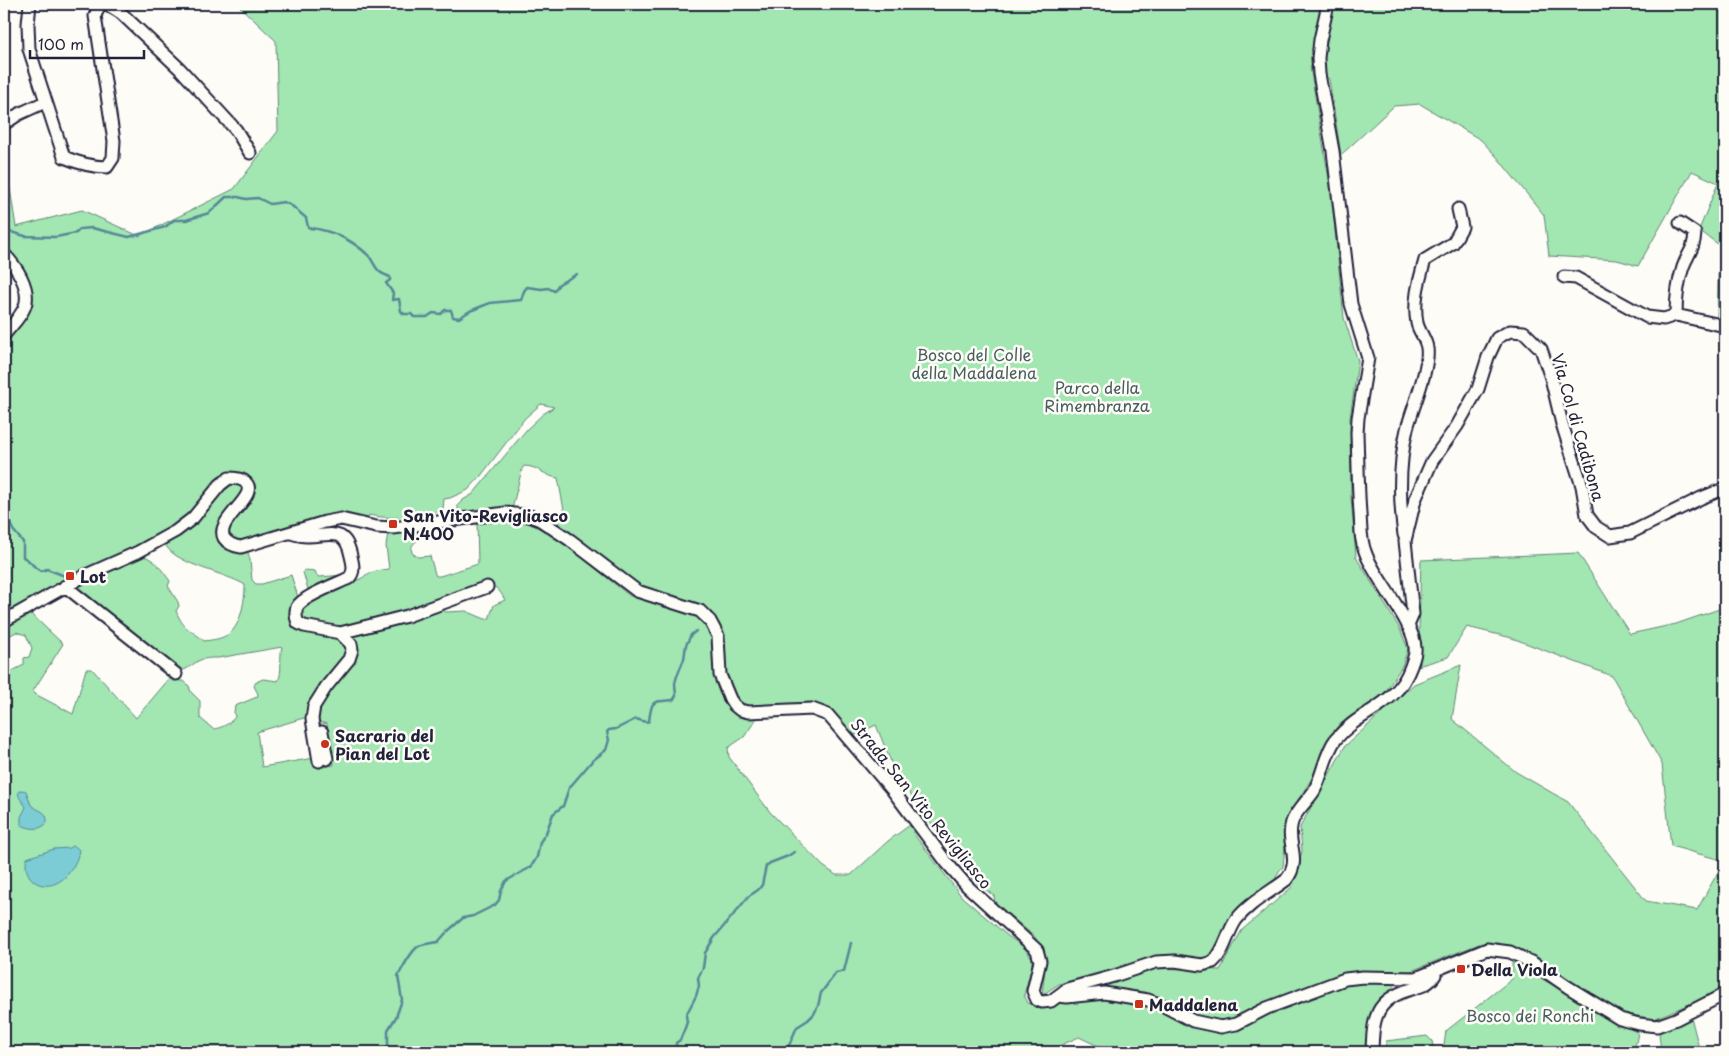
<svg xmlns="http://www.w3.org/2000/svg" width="1729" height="1056" viewBox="0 0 1729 1056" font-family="'Playpen Sans',sans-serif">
  <rect width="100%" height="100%" fill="#fdfcf7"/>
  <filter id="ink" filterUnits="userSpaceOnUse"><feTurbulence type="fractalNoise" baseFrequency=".02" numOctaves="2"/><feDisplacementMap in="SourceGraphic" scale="10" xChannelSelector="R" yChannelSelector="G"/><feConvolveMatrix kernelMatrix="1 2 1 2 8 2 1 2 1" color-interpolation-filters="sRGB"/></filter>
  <g filter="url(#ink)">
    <path fill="#a2e6b1" stroke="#628476" d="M237 4H1725V324L1717 318 1719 245 1699 230 1718 183 1692 171 1638 266 1617 260 1549 256 1544 215 1497 157 1481 140 1420 104 1394 106 1341 155 1329 79 1310 66 1331 191 1344 318 1358 361 1350 419 1351 497 1356 557 1400 629 1408 649 1402 666 1384 694 1330 737 1311 780 1288 815 1283 867 1279 871 1273 884 1222 938 1212 955 1203 958 1188 957 1140 961 1105 973 1059 984 1042 995 1046 958 1035 937 995 903 994 896 972 879 905 787 893 767 876 725 853 736 830 712 749 707 736 699 726 683 721 634 712 613 694 602 649 592 633 583 557 527 564 510 558 478C546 477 538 466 524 466L522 469 512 509 460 515 458 512V505L463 500 473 494 527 429 543 414 554 407 541 404 525 418 480 477 468 490 450 498 444 499 443 509C430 520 386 519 369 515L368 520 352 518 248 542H234C212 516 268 502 252 481 246 473 229 470 221 476 215 481 212 489 207 494 199 505 189 516 179 525 167 535 140 546 125 554 85 575 44 596 4 618V346L27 318 33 304 32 288 26 271 4 244V169L8 175 16 227 82 210 139 236 234 189 278 131 276 41Z
      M233 483 239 485 242 488C240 508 206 524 224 544 230 551 239 550 247 549L250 560 252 580 256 584H262L291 575 299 600 293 609V627C299 627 306 630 313 631 327 633 352 636 346 656L314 698 307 717 257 732 262 767 314 758 318 768 334 765 327 724 316 721C313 703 334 680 345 667 348 664 352 662 354 659 356 654 356 649 355 643L348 635V633L398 621 440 608 446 612 466 611 485 619H489L494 605 505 600C500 591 496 585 485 584L399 617 357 627 339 629 305 623C301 619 299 614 301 609 306 596 347 585 360 579 363 578 364 576 366 575 372 571 382 570 389 569L386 546 388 532 419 529 421 537C415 543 410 544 412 553L418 557 430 556 435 574 436 576H440L478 564 477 521 515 518 535 526 557 538 630 596 671 607 692 614 702 620 712 637 715 680 719 693 731 709 742 716 757 718 744 737 728 748 729 757 770 812 823 866 836 875H851L888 841 910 825 916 837 962 897 1009 937 1023 946 1032 958V966L1024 995 1028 1003 1038 1007 1098 997 1148 1004 1170 1013 1188 1025 1219 1033 1248 1025 1253 1020 1280 1007 1349 982 1374 980 1394 983C1395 992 1379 1002 1374 1012 1368 1024 1369 1039 1369 1052H1111L1079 1037 1046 1052H4V773H6L4 760V675L24 665V658L29 657 32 648 26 635 16 632 4 639V625L28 611 63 644 33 691 35 694 73 714 86 669H92L136 718 169 679C175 678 179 682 184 681L189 686 191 692 200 701V718L213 729C222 728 229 724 235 717L234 712 235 706 257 697 258 694 254 686 256 682 263 679 278 681C283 672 279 658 282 647L218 658C211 658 204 658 198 661 190 666 185 672 176 671L76 591 77 583 83 580 139 555C153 556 162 570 170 581L168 586 178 602 179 606 176 611C185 632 190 628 204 641 212 640 221 639 227 635 241 628 245 599 245 585 226 573 178 565 166 546L167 541 185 531 195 521 228 484Z
      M1578 553 1630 634 1676 624 1725 607V989L1654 1019 1621 1013 1513 946 1479 944 1411 971 1342 973 1285 995 1241 1017 1229 1019 1210 1021 1135 991 1107 988 1075 991 1152 968 1220 970 1242 930 1292 887 1302 851 1300 827 1345 746 1414 684 1461 665 1452 719 1516 772 1568 802 1646 901 1697 910 1724 861 1671 846 1662 764 1612 676 1512 638 1467 627 1448 657 1418 666 1421 560Z
      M305 570 315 571 317 576 319 577 345 575 309 593 303 572Z
      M1512 962 1638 1033 1634 1052H1443L1446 1031 1512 979Z
      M1691 1017 1700 1052H1661L1659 1033Z
      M1427 1036 1432 1041 1434 1052H1385L1386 1041Z"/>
    <path fill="#7bccd5" stroke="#578897" d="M22 790 26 791 31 805C39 812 48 810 47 823 39 831 31 829 21 825V817L26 807C23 801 17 798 19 791Z
      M72 846H75L79 850C78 862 67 880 54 884 36 890 22 874 27 858L54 849 69 848Z"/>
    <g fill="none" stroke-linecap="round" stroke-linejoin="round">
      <path stroke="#578897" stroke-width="2.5" d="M4 230 25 236 56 237 76 233 80 229 92 228 129 237 165 227 174 220H186L209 213 226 197H238L246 199 258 198 270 204 284 202 292 206 306 218 308 227 310 228C331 230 353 240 369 256 373 261 375 268 380 272 383 275 387 275 390 277V280L386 283 393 293 392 300 399 299 401 311 404 314H411L414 317H427L433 313 441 314 445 310H451L453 317 459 318 470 311 490 303 521 300 524 291 527 287 542 289 548 288 554 291 559 284 577 274
        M4 518 11 523 13 530 23 542V557C31 560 33 569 42 571L47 569 70 578
        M448 931 463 918 473 916 495 905 499 900 501 891 506 881 531 867 537 857 540 842 546 833 553 814 563 806 569 788 592 761 606 750 609 740 607 732 609 730 616 729 636 719 646 722 649 721C652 697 653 703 673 700L676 696 675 683 677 676 684 659 686 645 691 635 696 631
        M384 1052 388 1045V1030L396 1017 402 1000 398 976C402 969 412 949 419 946 424 944 431 943 438 942L446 933
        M671 1052 676 1048V1043L680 1040 685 1028 687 1022 686 1015 696 996 699 986 698 978 703 968 705 953 714 938 749 896 758 890 762 885 766 866 770 863 788 856 794 852
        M786 1052 797 1027 808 1020 814 1014 818 1006 821 993 836 973 844 971 851 943"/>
      <g stroke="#22223b" stroke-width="15">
        <path id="minor" d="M30 4 28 24 29 49 64 157C78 163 91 167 107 167L113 158 114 141 95 16 100 4
          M107 4 121 13 180 69 236 130 250 153
          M4 124 19 114 45 102
          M1680 223 1695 233C1694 250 1688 253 1683 267 1678 282 1676 299 1676 315L1725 326
          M4 254C16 266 31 288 25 306 21 317 11 326 4 335
          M1564 277 1576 278 1647 317 1664 319 1676 315
          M291 533C297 535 301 536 307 536 330 536 345 526 351 556 353 564 355 572 349 578 337 584 303 596 297 607 295 612 296 618 298 623L304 626 340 633 351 644 352 650 349 659 326 687 314 706 312 719 319 761
          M1404 535C1399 500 1399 463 1407 429 1412 409 1430 367 1427 348 1426 339 1419 332 1417 323 1413 301 1419 281 1425 260L1453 243 1462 227 1458 209
          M65 586 176 674
          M4 621 86 575 138 552 176 531 193 518 220 485 229 478C234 478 239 478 244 481 263 495 214 519 224 538 228 544 234 546 241 547L325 522 341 519 376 527 393 528 506 513 530 516 540 520 570 540 637 591 700 611 710 621 718 636 720 675 730 699 734 705 740 710 748 712 812 709 828 715 893 791 947 863 967 886 1037 950 1040 961 1033 991 1037 1000 1042 1002 1051 1001 1067 989 1114 976 1156 962 1175 961 1202 965 1213 962C1225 951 1227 933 1236 920 1249 903 1269 893 1286 880 1303 859 1285 843 1292 822 1296 810 1307 802 1314 791 1323 775 1325 753 1336 739 1361 709 1396 708 1411 666 1413 660 1416 654 1415 648 1415 624 1375 579 1366 554 1360 541 1361 527 1360 513 1358 486 1358 460 1357 433L1358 418 1368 358 1351 304 1333 151 1319 74 1318 58 1320 40 1328 4
          M1408 626 1413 614 1405 541 1415 500 1432 461 1457 426 1478 389 1488 357 1497 338 1510 331 1524 332 1541 349 1551 378 1562 424 1582 486 1587 515 1596 527 1610 536 1630 533 1701 498 1721 490 1725 493
          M340 633 407 616 487 587
          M322 732 327 759
          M1059 996 1067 997 1104 993 1148 1000 1162 1005 1193 1021 1221 1027 1236 1024 1267 1008 1345 979 1363 977 1416 978 1487 949 1510 952 1533 963 1568 987 1620 1019 1639 1024 1657 1026 1676 1019 1725 994
          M1372 1052C1373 1018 1375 999 1412 989 1422 986 1429 984 1435 975V970"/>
      </g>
      <use href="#minor" stroke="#fdfcf7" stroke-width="11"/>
    </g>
  </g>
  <g fill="#c8321e" stroke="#fdfcf7" stroke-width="2">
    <rect x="388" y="519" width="10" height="10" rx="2.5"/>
    <rect x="65" y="571" width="10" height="10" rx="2.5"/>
    <circle cx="325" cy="744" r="5"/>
    <rect x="1456" y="964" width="10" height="10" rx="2.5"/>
    <rect x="1134" y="999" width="10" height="10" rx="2.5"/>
  </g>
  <g text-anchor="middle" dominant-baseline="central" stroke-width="5" stroke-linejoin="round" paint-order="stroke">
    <g font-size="16" fill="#485d5e" stroke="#fdfcf7">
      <text x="974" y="354">Bosco del Colle<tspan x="974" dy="18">della Maddalena</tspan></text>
      <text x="1097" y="387">Parco della<tspan x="1097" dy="18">Rimembranza</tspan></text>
      <text x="1530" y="1015">Bosco dei Ronchi</text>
    </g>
    <g font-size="16" fill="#22223b" stroke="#fdfcf7">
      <text transform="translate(1579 427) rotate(74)">Via Col di Cadibona</text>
      <text transform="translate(922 803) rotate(51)">Strada San Vito Revigliasco</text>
    </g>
    <g font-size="16" font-weight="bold" fill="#22223b" stroke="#fdfcf7" text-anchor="start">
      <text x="403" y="515">San Vito-Revigliasco<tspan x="403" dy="18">N.400</tspan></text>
      <text x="80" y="576">Lot</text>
      <text x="335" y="735">Sacrario del<tspan x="335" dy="18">Pian del Lot</tspan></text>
      <text x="1471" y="969">Della Viola</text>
      <text x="1149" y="1004">Maddalena</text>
    </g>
  </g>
  <rect width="1729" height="1056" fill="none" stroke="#fdfcf7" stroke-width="20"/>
  <rect x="10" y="10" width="1709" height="1036" fill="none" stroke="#22223b" stroke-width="2" filter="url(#ink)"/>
  <path d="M30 50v8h114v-8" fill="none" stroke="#22223b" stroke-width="2.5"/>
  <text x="38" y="50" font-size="15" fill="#22223b" stroke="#fdfcf7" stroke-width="4" paint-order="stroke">100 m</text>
</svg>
